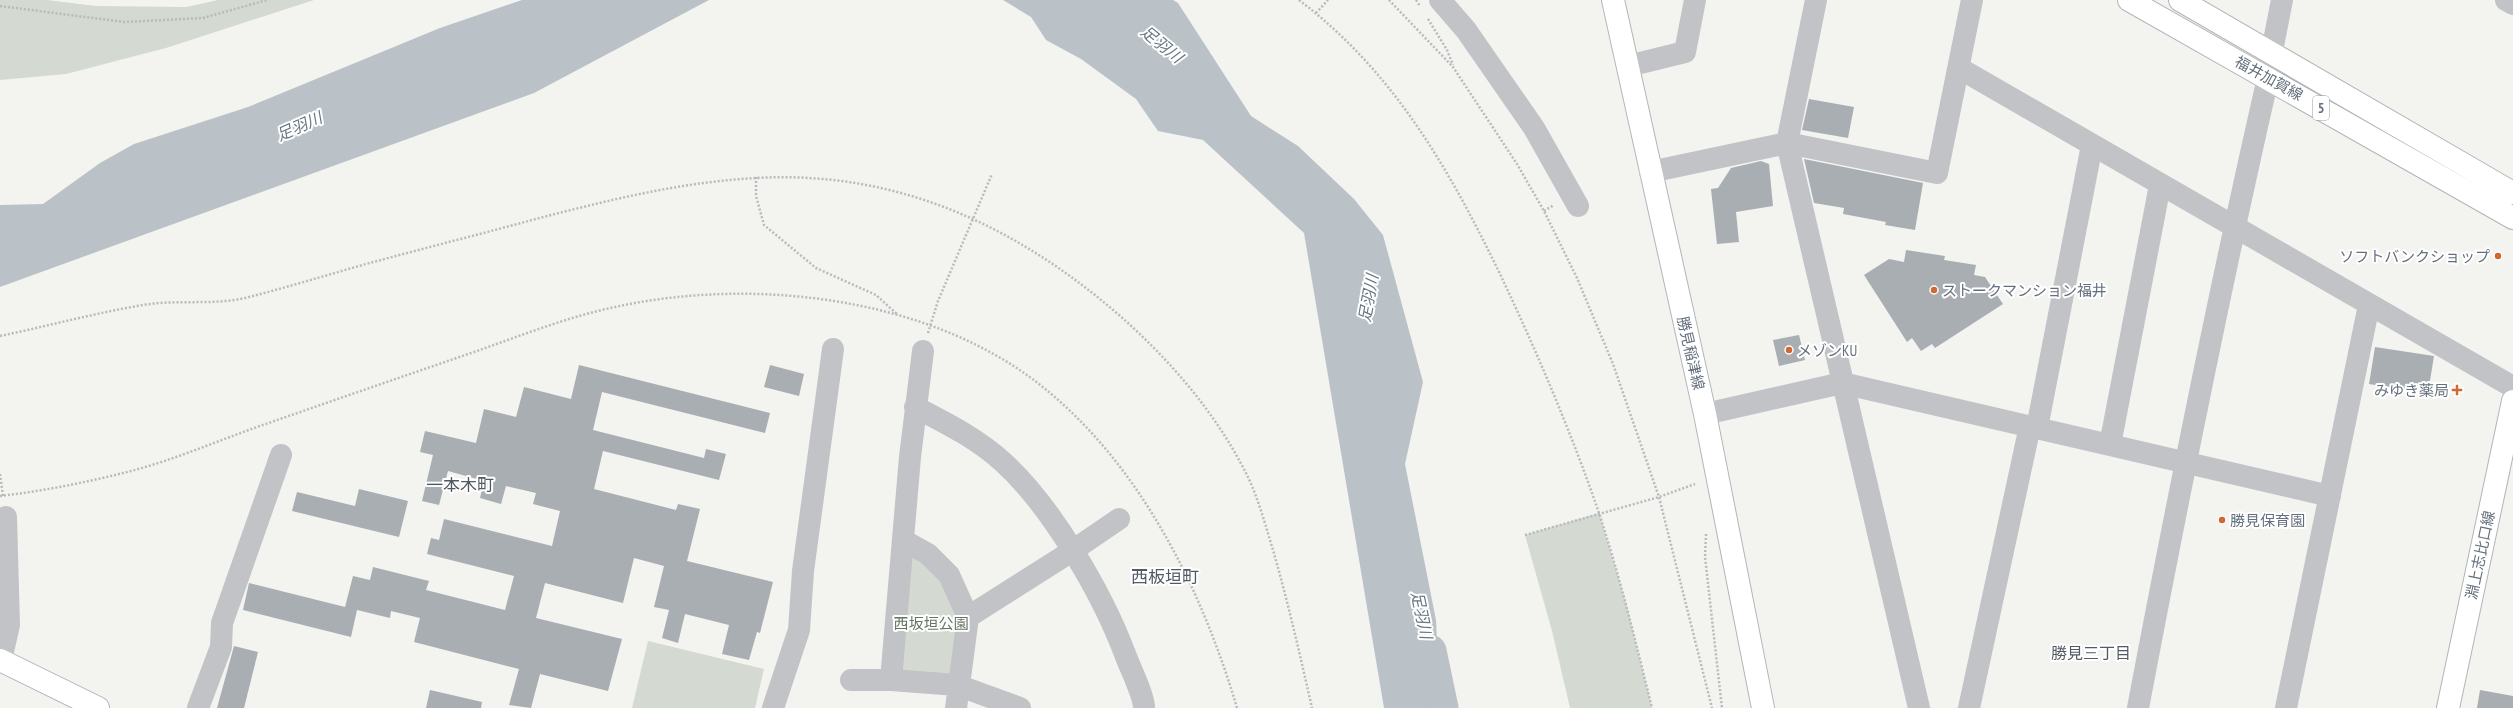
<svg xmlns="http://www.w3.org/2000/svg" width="2513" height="708" viewBox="0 0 2513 708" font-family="'PT Sans Narrow','Noto Sans JP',sans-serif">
  <rect width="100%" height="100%" fill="#f3f3f0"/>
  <path fill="#d4dad1" d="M0 0H47L96 6 186 7 218 0H314L166 48 66 74 0 80Z
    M1599 513 1626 603 1652 708H1570L1552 631 1525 535Z
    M906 550 923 555 963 617 951 682 896 675Z
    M648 641 764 669 755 708H632Z"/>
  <path fill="#bbc2c7" d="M522 0H709L534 93 0 287V205L43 204 100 163 134 144 248 107 440 28Z
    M1003 0H1173L1178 3 1251 116 1298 146 1354 199 1383 235 1423 382 1405 464 1436 620 1440 708H1384L1304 233 1203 140 1158 131 1136 99 1081 59 1046 40 1031 17Z"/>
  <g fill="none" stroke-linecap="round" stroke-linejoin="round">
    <path stroke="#bbc2c7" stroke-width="33" d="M1430 651 1442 708"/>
  </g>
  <path fill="#a9aeb3" d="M1809 99 1854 107 1848 138 1802 130Z
    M1804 159 1923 183 1915 230 1885 225 1886 222 1843 214 1844 208 1814 203Z
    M1761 161 1769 164 1773 206 1736 212 1739 242 1717 244 1711 189 1718 188 1731 168Z
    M1906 250 1945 256 1944 260 1976 265 1974 275 1985 277 2003 304 1935 348 1932 344 1921 351 1912 338 1907 342 1864 275 1889 259 1904 262Z
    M1799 335 1805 360 1779 366 1773 340Z
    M2375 347 2434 356 2428 393 2369 384Z
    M579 365 770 413 765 433 602 392 593 430 704 458 706 449 726 454 719 480 603 451 594 489 676 510 678 504 700 509 687 561 773 582 760 633 757 632 749 660 722 654 729 625 685 614 678 643 662 638 669 610 654 607 664 566 634 558 623 603 545 583 536 618 622 639 608 691 540 674 531 708 509 705 519 669 414 642 420 618 391 611 390 618 357 610 351 637 243 610 249 583 345 607 353 576 370 580 373 567 429 581 426 590 505 610 514 576 427 554 431 538 439 540 444 519 552 546 560 511 533 504 536 493 506 486 501 504 480 498 484 481 448 471 439 505 422 501 433 455 420 452 425 431 476 443 484 409 516 417 524 387 571 399Z
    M770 365 804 374 799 396 764 387Z
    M359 489 408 501 399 537 292 511 297 492 355 506Z
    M234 646 258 652 244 708H217Z
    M430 690 482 702 481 708H426Z
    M2480 690 2513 696V708H2477Z"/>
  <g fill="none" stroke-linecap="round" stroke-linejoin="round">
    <g stroke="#b2b5b8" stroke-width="24">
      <path id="major" d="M1613 0 1705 414 1763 708
        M2129 0 2513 218
        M2180 0 2513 193
        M0 660 98 708
        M2448 708 2513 401"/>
    </g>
    <path stroke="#b8babc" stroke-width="2.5" stroke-dasharray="2 2" stroke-linecap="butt" d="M1299 0C1394 72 1449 169 1500 274 1537 352 1571 432 1599 513 1620 577 1636 643 1652 708
      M1389 0 1453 67 1517 164 1544 211 1577 278 1613 364 1659 497 1712 708
      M1416 0 1420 6
      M0 6 124 22 203 18 267 0
      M1316 13 1328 0
      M1428 19 1447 50 1453 65
      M756 177V196L764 225 816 268 876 295 898 315
      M1544 211 1554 205
      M928 333 938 301 992 174
      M0 336C48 326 95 313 143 305 178 299 215 306 249 297 288 287 327 275 366 264 421 249 477 235 532 220 605 201 680 182 756 178 896 170 1015 225 1119 315 1170 360 1215 412 1246 473 1258 497 1265 524 1273 550 1288 602 1300 655 1312 708
      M0 474 3 496
      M0 496C44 491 88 482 131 471 173 460 215 442 257 427 329 402 401 377 474 352 520 336 567 317 615 307 751 277 926 296 1039 384 1139 462 1202 589 1237 708
      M1706 534 1705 557 1722 708
      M1525 535 1659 497 1695 484"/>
    <path stroke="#c1c3c7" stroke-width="22" d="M1440 0 1466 30 1534 128 1578 206
      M1816 0 1787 143 1919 708
      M2506 0 2513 4
      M2272 51 2282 0
      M1628 66 1685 52 1695 0
      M1959 68 2513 387
      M1650 172 1787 143 1937 173 1972 0
      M915 407C946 423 978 439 1004 463 1052 507 1102 593 1125 654 1130 668 1144 695 1144 708
      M1705 414 1842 383 2330 496
      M2037 428 2092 145
      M2110 445 2160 185
      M903 540 928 554 949 575 968 617 956 708
      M968 617 1072 551 1119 519
      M1 660 9 625 6 517
      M851 680H891L957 685 1020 708
      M891 680 910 457 923 351
      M198 708 221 647 222 623 281 455
      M773 708 799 630 803 571 833 349
      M1969 708 2030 426
      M2138 708C2178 497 2220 287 2268 78
      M2286 708 2369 305"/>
    <use href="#major" stroke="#fff" stroke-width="22"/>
  </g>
  <g fill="#cf6934" stroke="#fff" stroke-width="1.5">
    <circle cx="2498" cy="256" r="4"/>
    <circle cx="1934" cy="290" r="4"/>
    <circle cx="1789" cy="350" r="4"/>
    <path d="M2455 384h4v4h4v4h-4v4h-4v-4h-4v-4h4z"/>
    <circle cx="2222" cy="520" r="4"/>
  </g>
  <g text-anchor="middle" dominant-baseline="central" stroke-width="4" stroke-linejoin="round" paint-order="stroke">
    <rect fill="#fff" stroke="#939ba5" stroke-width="1" x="2313" y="96" width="16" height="24" rx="3"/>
    <g font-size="14" font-weight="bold" fill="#65707e">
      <text x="2321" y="108">5</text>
    </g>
    <g font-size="15" fill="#65707e" stroke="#fff">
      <text transform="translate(2269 78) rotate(29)">福井加賀線</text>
      <text transform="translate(1691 353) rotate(77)">勝見稲津線</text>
      <text transform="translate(2480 555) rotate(-78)">淵上志比口線</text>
    </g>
    <g font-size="15" fill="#65707e" stroke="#fff" text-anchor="start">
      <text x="2490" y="256" text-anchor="end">ソフトバンクショップ</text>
      <text x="1942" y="290">ストークマンション福井</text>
      <text x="1797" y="350">メゾンKU</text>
      <text x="2449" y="390" text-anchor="end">みゆき薬局</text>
      <text x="2230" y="520">勝見保育園</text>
    </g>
    <g font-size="15" fill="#657663" stroke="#fff">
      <text x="931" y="623">西坂垣公園</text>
    </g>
    <g font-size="16" font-style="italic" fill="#667782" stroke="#fff">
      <text transform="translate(1162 44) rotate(39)">足羽川</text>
      <text transform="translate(299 126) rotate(-24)">足羽川</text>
      <text transform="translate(1368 298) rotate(-80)">足羽川</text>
      <text transform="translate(1422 615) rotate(78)">足羽川</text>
    </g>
    <g font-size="16" fill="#525a64" stroke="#fff">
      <text x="2091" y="653">勝見三丁目</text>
    </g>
    <g font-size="17" fill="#525a64" stroke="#fff">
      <text x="460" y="485">一本木町</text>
      <text x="1165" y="577">西板垣町</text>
    </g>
  </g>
</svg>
